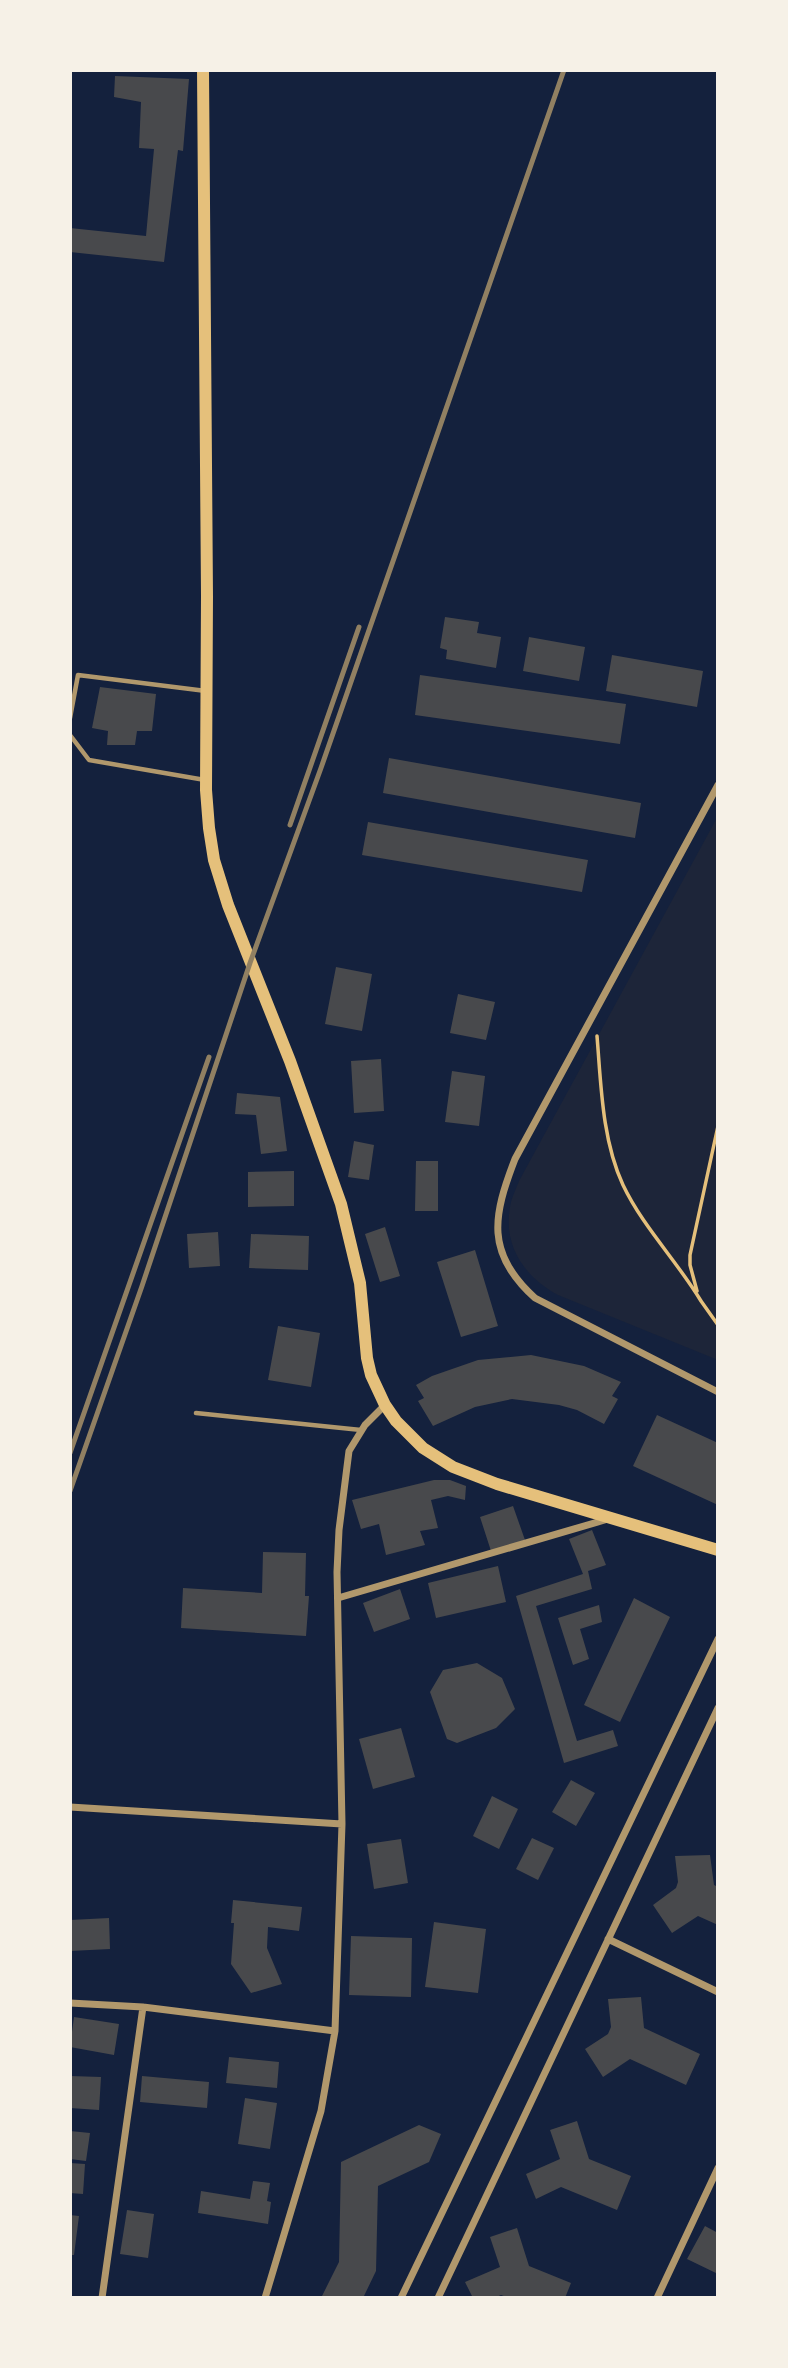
<svg xmlns="http://www.w3.org/2000/svg" width="788" height="2368" viewBox="0 0 788 2368" font-family="Barlow,sans-serif">
  <rect width="100%" height="100%" fill="#14213d"/>
  <path fill="#1d2539" d="M718 816V1360L558 1295C525 1277 503 1247 510 1207 511 1199 516 1189 519 1181Z"/>
  <path fill="#48494c" d="M115 76 189 79 183 151 178 150 164 262 70 252V228L146 236 154 149 139 148 141 102 114 97Z
    M445 617 479 622 477 633 501 637 496 668 446 659 447 650 440 648Z
    M529 637 585 647 579 681 523 671Z
    M612 655 703 671 697 707 606 691Z
    M420 675 626 704 620 744 415 715Z
    M100 687 156 694 152 731H137L135 745H107L108 731 92 728Z
    M389 758 641 803 635 838 383 793Z
    M368 822 588 860 582 892 362 855Z
    M336 967 372 974 362 1031 325 1024Z
    M458 994 495 1002 486 1040 450 1033Z
    M381 1059 384 1111 354 1113 351 1061Z
    M452 1071 485 1076 479 1126 445 1122Z
    M237 1093 280 1097 287 1151 261 1154 256 1115 235 1114Z
    M354 1141 374 1145 369 1180 348 1177Z
    M416 1161H438V1211H415Z
    M294 1171V1206L248 1207V1172Z
    M385 1227 400 1276 380 1282 365 1234Z
    M218 1232 220 1266 189 1268 187 1234Z
    M251 1234 309 1236 308 1270 249 1268Z
    M475 1250 498 1326 461 1337 437 1262Z
    M278 1326 320 1333 311 1387 268 1380Z
    M531 1355 584 1366 621 1382 612 1396 618 1399 604 1424 577 1410 559 1405 512 1399 475 1407 433 1426 418 1401 424 1398 416 1385 432 1376 478 1360Z
    M657 1415 718 1443V1505L633 1466Z
    M434 1480H450L466 1486 465 1500 448 1496 431 1500 438 1528 420 1531 425 1545 386 1555 379 1524 361 1529 352 1500Z
    M513 1506 525 1540 491 1551 480 1517Z
    M592 1530 606 1565 588 1571 592 1589 536 1606 577 1741 613 1730 618 1746 564 1763 516 1596 583 1574 569 1539Z
    M263 1552 306 1553 305 1596H309L306 1636 181 1628 183 1588 262 1593Z
    M498 1566 506 1602 436 1618 428 1583Z
    M400 1589 410 1619 374 1632 363 1603Z
    M634 1598 670 1617 620 1722 584 1705Z
    M599 1605 602 1622 580 1629 589 1659 573 1665 558 1618Z
    M477 1663 502 1678 515 1709 496 1728 457 1743 447 1739 430 1692 443 1670Z
    M401 1728 415 1777 373 1789 359 1739Z
    M571 1780 595 1793 576 1826 552 1812Z
    M492 1796 518 1809 499 1849 473 1836Z
    M532 1838 554 1848 538 1880 516 1869Z
    M401 1839 408 1883 374 1889 367 1844Z
    M710 1855 714 1885 718 1887V1925L698 1916 672 1933 653 1905 676 1888 678 1882 675 1856Z
    M233 1900 302 1907 299 1931 268 1927 267 1948 282 1984 251 1993 231 1964 234 1923H231Z
    M109 1918 110 1949 70 1951V1920Z
    M434 1922 486 1929 478 1993 425 1987Z
    M351 1936 412 1938 411 1997 349 1995Z
    M641 1997 644 2028 700 2054 686 2085 630 2059 603 2077 585 2049 608 2034 611 2027 608 1999Z
    M74 2017 119 2024 114 2055 70 2047Z
    M229 2057 279 2062 277 2088 226 2083Z
    M70 2076 101 2077 99 2110 70 2108Z
    M142 2076 209 2082 207 2108 140 2102Z
    M245 2098 277 2103 270 2149 238 2144Z
    M577 2121 589 2159 631 2176 617 2210 561 2187 536 2199 526 2174 560 2159 550 2130Z
    M419 2125 441 2134 429 2162 378 2186 376 2271 363 2298H321L339 2262 341 2162Z
    M70 2131 90 2133 86 2161 70 2159Z
    M70 2163 85 2164 83 2194 70 2193Z
    M253 2181 270 2183 267 2201 271 2202 268 2224 198 2213 201 2191 250 2199Z
    M127 2210 154 2214 148 2258 120 2254Z
    M70 2215 79 2216 74 2255H70Z
    M705 2226 718 2233V2274L687 2259Z
    M517 2228 529 2266 571 2283 565 2298H509L501 2295 494 2298H473L465 2282 500 2267 490 2237Z"/>
  <g fill="none" stroke-linecap="round" stroke-linejoin="round">
    <path stroke="#e5c07b" stroke-width="3.5" d="M597 1036C601 1084 602 1140 623 1185 643 1227 677 1261 701 1301
      M697 1291 690 1265V1255L718 1126
      M701 1301 718 1325"/>
    <path stroke="#b1986c" stroke-width="4.5" d="M70 718 78 675 206 691
      M70 735 89 760 205 780
      M196 1413 361 1430"/>
    <path stroke="#b1986c" stroke-width="7" d="M718 785 515 1159C493 1216 485 1253 535 1298L718 1392
      M338 1598 608 1519
      M70 1807 342 1824
      M608 1939 718 1992
      M70 2003 143 2007 335 2031
      M102 2298 143 2007
      M265 2298 321 2111 335 2031 342 1824 337 1572 339 1530 349 1451 365 1425 385 1405
      M401 2298 718 1639
      M438 2298 718 1708
      M657 2298 718 2168"/>
    <path stroke="#e5c07b" stroke-width="12" d="M203 70 207 596 206 790 209 828 214 860 228 905 290 1061 341 1204 360 1283 367 1358 371 1375 385 1405 396 1421 423 1448 453 1467 497 1484 718 1550"/>
    <path stroke="#918062" stroke-width="5" d="M290 825 359 627
      M70 1453 209 1057
      M70 1491 142 1286 250 963 321 768 564 70"/>
  </g>
  <rect width="788" height="2368" fill="none" stroke="#f6f1e7" stroke-width="144"/>
</svg>
